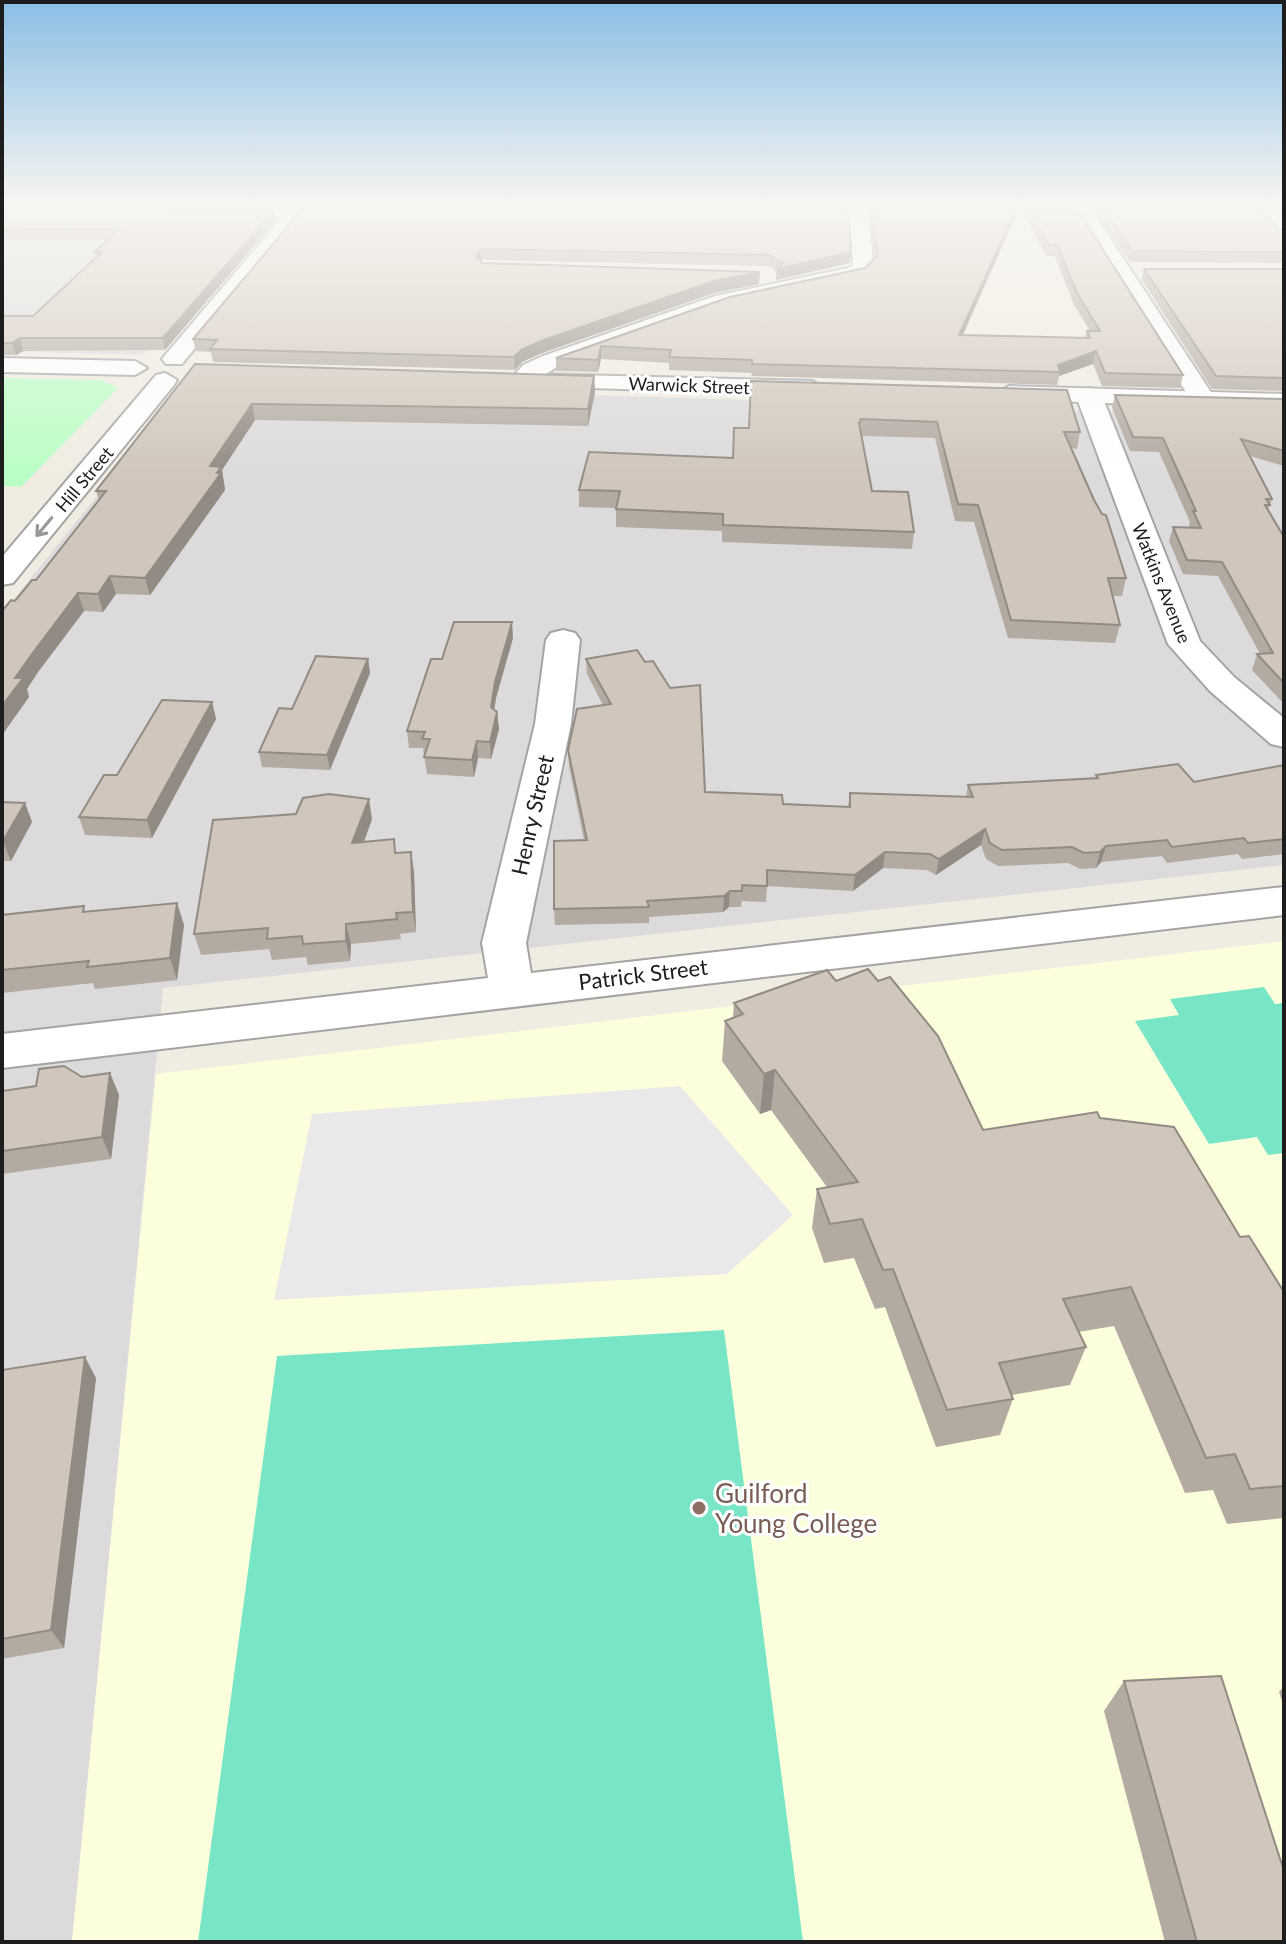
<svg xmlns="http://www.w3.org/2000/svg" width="1286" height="1944" viewBox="0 0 1286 1944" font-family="Lato,sans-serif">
  <rect width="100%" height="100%" fill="#f0ece2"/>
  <path fill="#dcdada" d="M2 206H275L142 355 2 351Z
    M189 382 1284 417V865L163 988 72 1942H2V614Z"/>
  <path fill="#fcffdc" d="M1284 941V1942H72L156 1074Z"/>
  <path fill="#bafec6" d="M2 378 101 380 118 388 21 487 2 486Z"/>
  <path fill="#78e6c6" d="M1264 987 1275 1004 1284 1003V1153L1268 1155 1257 1137 1209 1144 1135 1021 1179 1015 1170 999Z
    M724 1330 803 1942H198L277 1356Z"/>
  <path fill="#e9e9e9" d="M680 1086 793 1215 727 1274 274 1300 312 1114Z"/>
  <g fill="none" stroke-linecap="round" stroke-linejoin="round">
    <g stroke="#a4a4a4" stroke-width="4">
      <path id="minor" d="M207 206H297L307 212 297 218 214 216 207 214Z
        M849 206H867L874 267 862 277 729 306 559 366C547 372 535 384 522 387L510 380 523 365 543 356 715 296 848 268 853 265Z
        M1006 206H1089L1216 400 1212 405H1194L1079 220 1015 212Z
        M1252 206H1271L1284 221V240L1277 238Z
        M2 358 135 361 147 368 135 375 2 372Z
        M1089 388 1102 396 1200 641 1234 677 1284 718V747L1271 744 1210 691 1168 644 1076 396Z
        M563 630 575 633 580 640 571 724 526 943 531 973 1284 887V915L2 1068V1034L488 978 482 943 535 724 546 640 551 633Z"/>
    </g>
    <g stroke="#a4a4a4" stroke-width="4">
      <path id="tertiary" d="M292 206H311L182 364H166L162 359 166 354Z
        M165 373 177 380 174 385 13 583 2 585V557L156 375Z
        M537 374 812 381 824 388 812 395 528 386 525 381 528 376Z
        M1009 386 1284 394V410L1000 399 996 394Z"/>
    </g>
    <use href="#minor" fill="#fff" fill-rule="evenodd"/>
    <use href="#tertiary" fill="#fff" fill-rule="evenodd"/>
  </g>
  <path fill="#b3aaa1" d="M2 206 274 210 276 220 165 350 23 351 16 355H2V316H33L96 258 94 252 108 240 2 239Z
    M305 206 851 252 850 263 776 280V271L768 266 482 260V263L760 272 759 284 714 293 542 353 522 362 515 370 213 362 211 352 196 351 193 339Z
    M867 206H1017L1016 215 963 335 1085 338 1087 331H1090L1074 305 1055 256H1047L1025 216 1026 206 1183 375 1180 388 1102 386 1093 364 1059 376 1057 385 751 376 752 373 669 370V363L601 359 598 372 556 371V358L865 268 876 258Z
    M1091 206H1260L1278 229 1284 230V263L1130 262Z
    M1275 206H1284V217Z
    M1144 269H1284V391L1212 389 1142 280Z
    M195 364 594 376 595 392 588 426 255 420 222 470 225 490 150 595 116 594 103 612 84 611 38 672 27 689 29 697 2 735V611L15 601 36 580 99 500 96 491Z
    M751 381 1080 432 1077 449 1072 448 1126 578 1122 596H1113L1120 625 1115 643 1008 638 974 522 955 521 935 438 862 436 872 491 914 532 912 549 722 542V531L616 527V508L579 507V490L733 458 749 428Z
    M1115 395 1284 399V466L1250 456 1272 499 1268 510 1284 537V704L1252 670 1257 654H1260L1218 576 1183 574 1169 541 1173 527 1190 528 1189 525 1190 522 1159 452 1130 451 1112 408Z
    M513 638 496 698 494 710 497 712 499 729 491 759 478 758 474 777 427 774 423 748H409L407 731 442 659Z
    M368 659 370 673 330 770 262 767 259 752 292 709Z
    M586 659 705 792 783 804 848 807 850 793 966 797 968 785 1095 778 1096 775 1194 782 1284 765V854L1242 859 1238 854 1167 863 1162 856 1101 862 1096 868 1080 869 1068 863 998 866 986 859 981 845 936 875 927 870 883 868 853 891 767 886 766 902 742 901 741 907H729L723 912 649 917V923L555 925 554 909 584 840 569 766 568 750 603 705 587 674Z
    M212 702 216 719 152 838 85 835 79 817 117 775Z
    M2 802 25 803 32 822 11 861H2Z
    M372 819 364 842 397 853 411 852 414 873 416 932 400 934 401 939 351 944 350 961 308 965 306 957 272 960 269 949 201 955 194 934Z
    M177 903 184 925 177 980 95 989 93 983 2 993V915L86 912Z
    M836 981 983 1130 1100 1118 1240 1237 1284 1292V1518L1227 1524 1213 1490 1185 1493 1114 1326 1078 1332 1086 1347 1070 1385 1012 1395 1013 1399 1000 1435 936 1447 885 1307 875 1309 854 1258 824 1263 812 1228 817 1189 827 1187 771 1110 760 1114 722 1061 725 1021 733 1017 734 1003Z
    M110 1073 119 1095 111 1159 2 1174V1091L36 1086 82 1077Z
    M2 1370 96 1378 64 1648 2 1659Z
    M1124 1681 1284 1942H1165L1104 1711Z
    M1284 1686V1707L1279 1692Z"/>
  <path fill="#928b83" d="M1017 206 1016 215 957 347 959 335Z
    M274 210 276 220 165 350 163 338Z
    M481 249 482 260 477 267 476 256Z
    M851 252 850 263 776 280 777 269Z
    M760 272 759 284 714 293 542 353 522 362 515 370 514 357 521 350 541 341 714 281Z
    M20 338 23 351 16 355 12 343Z
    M601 346V359L598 372V360Z
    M1096 351 1093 364 1059 376 1060 372 1058 365Z
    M594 376 595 392 588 426V409Z
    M252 404 255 420 222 470 225 490 150 595 145 578 210 466Z
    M110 576 116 594 103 612 98 594Z
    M78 593 84 611 38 672 27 689 29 697 2 735V706L15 678 32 654Z
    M512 622 513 638 496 698 492 724 491 707 495 682Z
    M368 659 370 673 330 770 327 755Z
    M212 702 216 719 152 838 147 820Z
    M497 712 499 729 491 759 490 742Z
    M477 741 478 758 474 777 472 760Z
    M369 799 372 819 356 863 352 843Z
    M25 803 32 822 11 861 3 841Z
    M985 829 981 845 936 875 939 859Z
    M1106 846 1101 862 1096 868 1100 852Z
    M411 852 414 873 416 932 413 912Z
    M885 852 883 868 853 891 855 875Z
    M730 891 729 907 723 912 724 896Z
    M177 903 184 925 177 980 170 958Z
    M346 924 351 944 350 961 346 941Z
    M775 1070 771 1110 760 1114 764 1074Z
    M110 1073 119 1095 111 1159 102 1137Z
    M85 1357 96 1378 64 1648 51 1630Z"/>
  <path fill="#d0c6bb" stroke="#928b83" stroke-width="2" d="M2 206H113L274 210 163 338H20L12 343H2V316H33L102 252H94L121 229 2 228Z
    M305 206H848L851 252 777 269 783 263 769 255 481 249 476 256 482 263 760 272 714 281 541 341 521 350 514 357 210 349 217 340 193 339Z
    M870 206H1017L959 335 1090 338 1087 331H1100L1077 293 1057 245H1049L1027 206 1079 212 1183 375 1105 373 1096 351 1058 365 1060 372 752 364V360L669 357 671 350 601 346 598 360 556 358 730 297 865 268 878 255Z
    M1101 206H1260L1278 229 1284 230V252L1132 251Z
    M1144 269H1284V378L1216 376Z
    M195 364 594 376 588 409 252 404 210 466 221 467 217 473H221L145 578 110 576 98 594 78 593 32 654 15 678H23L2 706V611L11 600 15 601 32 580H36L106 491H96Z
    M751 381 1067 390 1080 432H1064L1094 500 1102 514 1106 515 1126 578H1108L1120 625 1011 620 978 505 958 504 937 422 861 419 859 423 872 491 908 492 914 532 723 525V514L616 509 620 491 579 490 589 452 733 458 734 428H749Z
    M1115 395 1284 399V451L1241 439 1272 499H1266L1270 505H1265L1284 537V683L1257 654 1273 653 1222 562 1187 560 1173 527 1201 528 1193 511H1196L1163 438 1133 437Z
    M454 622H512L495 682 491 707 497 712 490 742 477 741 472 760 424 757 430 739H422L425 732 407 731 431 659H442Z
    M637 650 645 662 653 661 670 688 700 685 705 792 782 795 783 804 850 807V793L973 797 968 785 1098 778 1096 775 1178 764 1194 782 1284 765V839L1248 843 1244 838 1172 847 1167 840 1106 846 1100 852 1084 853 1072 847 1002 850 990 843 985 829 939 859 930 854 885 852 855 875 767 870V886L742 885V891H730L724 896 647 901 649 907 554 909V841L587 840 568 750 577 709 611 704 586 659Z
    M316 656 368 659 327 755 259 752 279 708 292 709Z
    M162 700 212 702 147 820 79 817 104 775H117Z
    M329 794 369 799 352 843 394 839 395 853 411 852 413 912 396 913 397 919 346 924V941L303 944 302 936 267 939 268 928 194 934 213 820 296 814 303 798Z
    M2 802 25 803 3 841H2Z
    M177 903 170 958 87 967 89 961 2 970V915L84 906 83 912Z
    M868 969 878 981 890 977 938 1036 983 1130 1097 1112 1100 1118 1174 1127 1240 1237 1249 1236 1284 1292V1486L1250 1489 1235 1454 1206 1458 1131 1287 1063 1299 1086 1347 999 1363 1013 1399 947 1410 893 1269 883 1270 862 1219 830 1224 817 1189 858 1182 775 1070 764 1074 725 1021 743 1014 734 1003 827 970 836 981Z
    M64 1066 82 1077 110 1073 102 1137 2 1151V1091L36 1086 39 1069Z
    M85 1357 51 1630 2 1639V1370Z
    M1221 1676 1284 1871V1942H1197L1124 1681Z"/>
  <defs><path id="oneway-shaft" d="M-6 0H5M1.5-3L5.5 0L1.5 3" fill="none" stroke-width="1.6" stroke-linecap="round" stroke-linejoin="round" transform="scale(2)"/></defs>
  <use stroke="#999" href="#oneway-shaft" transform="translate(44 527) rotate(130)"/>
  <linearGradient id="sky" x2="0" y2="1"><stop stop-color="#8abee5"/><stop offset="0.43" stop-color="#f8f6f2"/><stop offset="1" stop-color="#f8f6f2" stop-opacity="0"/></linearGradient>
  <rect width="1286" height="478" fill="url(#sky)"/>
  <circle fill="#8d6e63" stroke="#fff" stroke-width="3" cx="699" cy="1508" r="8"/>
  <g text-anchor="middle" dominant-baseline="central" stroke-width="6" stroke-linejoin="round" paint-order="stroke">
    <g font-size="18" fill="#1d1d1d" stroke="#fff">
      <text transform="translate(689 385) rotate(2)">Warwick Street</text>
      <text transform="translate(84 479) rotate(-50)">Hill Street</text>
      <text transform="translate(1162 583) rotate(68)">Watkins Avenue</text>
    </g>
    <g font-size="22" fill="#1d1d1d" stroke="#fff">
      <text transform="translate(532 815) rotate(-77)">Henry Street</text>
      <text transform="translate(643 974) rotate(-7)">Patrick Street</text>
    </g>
    <g font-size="26" fill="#785e54" stroke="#fff" text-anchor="start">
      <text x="715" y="1493">Guilford<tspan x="715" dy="30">Young College</tspan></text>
    </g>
  </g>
  <rect width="1286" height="1944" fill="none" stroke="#1d1d1d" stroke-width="8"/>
</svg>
